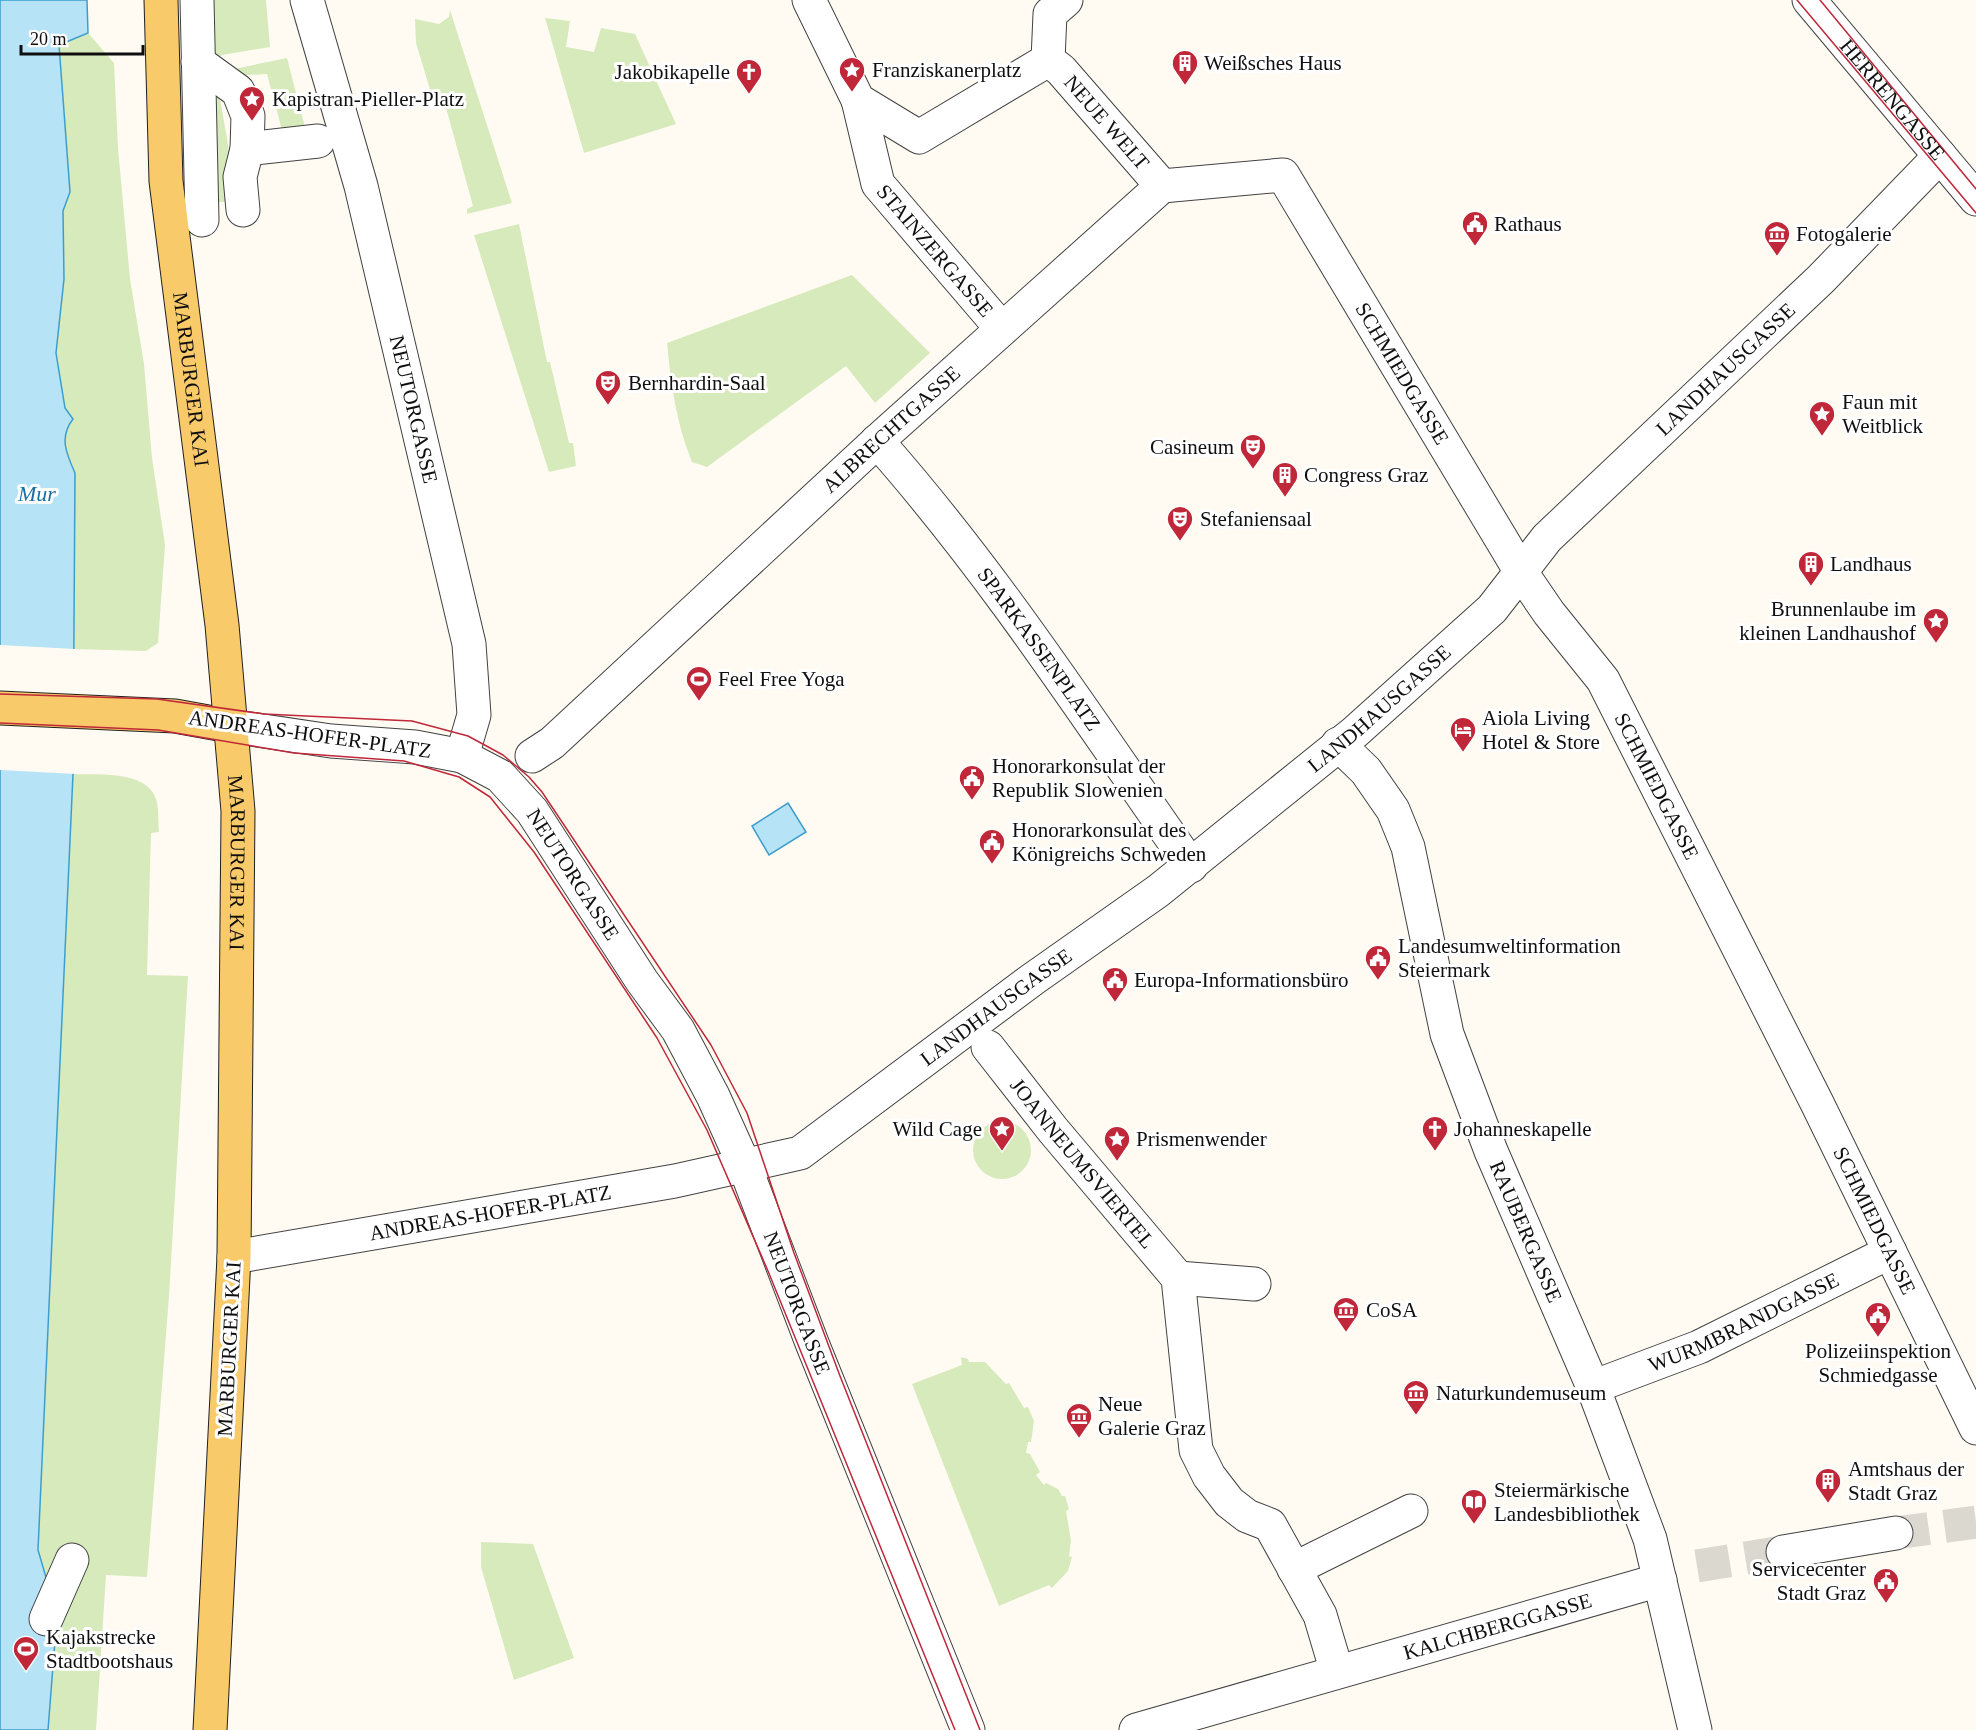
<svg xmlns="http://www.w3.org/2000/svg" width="1976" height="1730" viewBox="0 0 1976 1730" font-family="'Times New Roman',serif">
  <rect width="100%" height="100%" fill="#fffbf2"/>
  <path fill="#d7eabb" d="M205 0H266L270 47 222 55 211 61Z
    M450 10 512 203 467 214V209L473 206 445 104 435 106 416 43 415 19 439 24 449 17Z
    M545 18 570 21 566 47 594 52 601 28 635 34 676 124 584 153Z
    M88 33 114 63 118 148 130 279 144 364 152 458 165 545 158 643 146 651 72 649 75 473C66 453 59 437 73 419L65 408 56 353 64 279 63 211 70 192 59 45Z
    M287 58 307 135 283 134 267 74 229 76 215 66 229 63 234 69Z
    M205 83 218 87 238 202H219L210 193Z
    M519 224 547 362H550L569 443H573L576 466 549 472 474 235Z
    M852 275 930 353 875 403 846 366 707 467 692 462C676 423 671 384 667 343Z
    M73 774C96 775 147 770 156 799 159 808 158 822 159 832L151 833 147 975 188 976 169 1296 147 1577 106 1575 96 1730H48L38 1550Z
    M973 1150a29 29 0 1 1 58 0a29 29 0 1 1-58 0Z
    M961 1357 968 1359 969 1362H985L1006 1384 1009 1383 1024 1408 1028 1407 1034 1421 1031 1442H1028L1026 1453 1030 1454 1040 1472 1036 1475 1044 1485 1046 1483 1058 1489 1062 1496H1065L1069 1509 1066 1511 1071 1541 1069 1556 1072 1557 1068 1571 1052 1588 1049 1585 999 1606 912 1384 962 1365Z
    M481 1542 533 1544 574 1658 514 1680 481 1567Z"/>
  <path fill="#b6e3f6" stroke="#3d9ecd" stroke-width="1.5" d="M0 0H87L88 33 59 45 70 192 63 211 64 279 56 353 65 408 73 419C59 437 66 453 75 473L73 774 38 1550 57 1615 48 1730H0Z
    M788 803 806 832 769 855 752 826Z"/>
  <path fill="#fffbf2" d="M0 645 75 649 76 774 0 770Z"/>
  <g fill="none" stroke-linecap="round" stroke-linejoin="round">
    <path stroke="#dbd8d0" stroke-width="33" stroke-dasharray="33 16" stroke-linecap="butt" d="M1896 1533 1976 1522
      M1697 1566 1783 1552"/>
    <g stroke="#424242" stroke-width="35">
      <g id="minor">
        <path d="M197 0 202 220"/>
        <path id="s1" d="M307 0 361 186 469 644 474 715 462 756"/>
        <path d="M809 0 858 100 919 137 1048 60"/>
        <path id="s2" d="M1809 0 1976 199"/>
        <path id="s3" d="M1048 60 1061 70 1162 186"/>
        <path d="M1048 60 1050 14 1066 0"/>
        <path d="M198 62 238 91 248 116 247 149 240 177 243 210"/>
        <path id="s4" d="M858 100 878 184 1002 329"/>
        <path d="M247 149 318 141"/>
        <path id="s5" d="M877 441C994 573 1090 722 1191 866"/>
        <path id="s6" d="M230 726 331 741 415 747 462 756 500 776 532 811 642 981 678 1030 713 1096 745 1167 812 1343 968 1730"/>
        <path id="s7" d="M1338 744 1366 771 1393 810 1408 847 1447 1034 1491 1151 1593 1387 1650 1539 1695 1730"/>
        <path id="s8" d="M532 756 552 743 884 435 1162 186 1283 175 1521 572 1549 613 1603 680 1817 1103 1976 1428"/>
        <path id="s9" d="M988 1047 1053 1130 1178 1278 1196 1450 1209 1476 1229 1502 1247 1516 1270 1525 1320 1615 1337 1672"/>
        <path id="s10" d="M234 1257 675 1181 800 1153 1033 979 1158 891 1355 732 1492 609 1547 538 1821 279 1940 156"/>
        <path d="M1178 1278 1254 1284"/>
        <path id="s11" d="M1593 1387 1699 1347 1890 1252"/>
        <path d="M1783 1552 1896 1533"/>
        <path d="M1294 1569 1411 1511"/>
        <path d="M46 1619 72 1560"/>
        <path id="s12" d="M1136 1730 1660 1580"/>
      </g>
    </g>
    <g stroke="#202020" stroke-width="35">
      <g id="major">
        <path id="s13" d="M161 0 166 181 222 625 238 811 234 1257 210 1730"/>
        <path d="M0 708 175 716 230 726"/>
      </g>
    </g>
    <use href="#minor" stroke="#fff" stroke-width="33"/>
    <use href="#major" stroke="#f8ca69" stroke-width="33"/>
    <path stroke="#c02739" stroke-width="1.5" d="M1797 0 1976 213
      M1820 0 1976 189
      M0 694 157 699 264 714 412 721 468 736 503 755 529 777 542 792 711 1045 747 1113 794 1253 840 1376 980 1730
      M0 723 158 730 294 753 404 761 459 777 490 797 534 852 657 1038 707 1130 768 1271 955 1730"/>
  </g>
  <defs>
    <g id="building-pin" transform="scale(1.35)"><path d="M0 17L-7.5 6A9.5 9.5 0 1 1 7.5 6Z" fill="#c02739" stroke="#fff"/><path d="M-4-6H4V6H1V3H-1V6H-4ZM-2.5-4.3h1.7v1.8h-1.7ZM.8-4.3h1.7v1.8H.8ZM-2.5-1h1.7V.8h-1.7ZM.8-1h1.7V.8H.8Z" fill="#fff"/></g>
    <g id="sight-pin" transform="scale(1.35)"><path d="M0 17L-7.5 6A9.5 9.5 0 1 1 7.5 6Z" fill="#c02739" stroke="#fff"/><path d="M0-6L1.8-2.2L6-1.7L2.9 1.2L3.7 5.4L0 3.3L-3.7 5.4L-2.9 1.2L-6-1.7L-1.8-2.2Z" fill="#fff"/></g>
    <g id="church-pin" transform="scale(1.35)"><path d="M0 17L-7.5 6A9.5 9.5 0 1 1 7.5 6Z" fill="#c02739" stroke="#fff"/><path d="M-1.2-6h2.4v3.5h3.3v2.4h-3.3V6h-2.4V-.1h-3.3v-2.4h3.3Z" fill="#fff"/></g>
    <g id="civic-pin" transform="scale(1.35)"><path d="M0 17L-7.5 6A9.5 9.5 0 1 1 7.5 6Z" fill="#c02739" stroke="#fff"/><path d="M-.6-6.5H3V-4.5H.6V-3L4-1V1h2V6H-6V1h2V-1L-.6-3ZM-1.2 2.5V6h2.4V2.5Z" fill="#fff"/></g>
    <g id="museum-pin" transform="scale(1.35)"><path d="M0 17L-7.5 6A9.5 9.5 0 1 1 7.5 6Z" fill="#c02739" stroke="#fff"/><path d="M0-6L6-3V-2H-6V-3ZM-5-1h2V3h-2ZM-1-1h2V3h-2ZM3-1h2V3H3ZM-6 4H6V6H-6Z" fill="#fff"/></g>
    <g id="theatre-pin" transform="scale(1.35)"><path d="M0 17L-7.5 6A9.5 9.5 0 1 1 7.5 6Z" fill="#c02739" stroke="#fff"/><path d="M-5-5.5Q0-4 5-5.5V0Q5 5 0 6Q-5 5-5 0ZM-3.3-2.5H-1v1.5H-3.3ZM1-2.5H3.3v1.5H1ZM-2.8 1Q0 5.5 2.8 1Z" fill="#fff"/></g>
    <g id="stadium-pin" transform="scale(1.35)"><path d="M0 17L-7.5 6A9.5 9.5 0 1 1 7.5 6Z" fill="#c02739" stroke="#fff"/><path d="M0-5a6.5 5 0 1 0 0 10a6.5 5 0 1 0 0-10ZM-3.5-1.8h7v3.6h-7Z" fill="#fff"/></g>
    <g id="hotel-pin" transform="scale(1.35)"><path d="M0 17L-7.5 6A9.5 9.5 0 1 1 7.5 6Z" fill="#c02739" stroke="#fff"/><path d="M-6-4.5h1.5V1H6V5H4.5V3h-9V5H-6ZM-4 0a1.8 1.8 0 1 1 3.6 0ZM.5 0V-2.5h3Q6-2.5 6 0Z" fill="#fff"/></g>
    <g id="library-pin" transform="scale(1.35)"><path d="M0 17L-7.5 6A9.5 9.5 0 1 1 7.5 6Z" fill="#c02739" stroke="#fff"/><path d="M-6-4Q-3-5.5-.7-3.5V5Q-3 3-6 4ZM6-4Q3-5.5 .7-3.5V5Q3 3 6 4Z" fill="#fff"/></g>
  </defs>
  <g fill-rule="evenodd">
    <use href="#building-pin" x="1185" y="63"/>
    <use href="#sight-pin" x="852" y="70"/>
    <use href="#church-pin" x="749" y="72"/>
    <use href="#sight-pin" x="252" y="99"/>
    <use href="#civic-pin" x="1475" y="224"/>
    <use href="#museum-pin" x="1777" y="234"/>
    <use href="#theatre-pin" x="608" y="383"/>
    <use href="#sight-pin" x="1822" y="414"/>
    <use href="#theatre-pin" x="1253" y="447"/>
    <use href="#building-pin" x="1285" y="475"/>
    <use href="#theatre-pin" x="1180" y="519"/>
    <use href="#building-pin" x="1811" y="564"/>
    <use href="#sight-pin" x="1936" y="621"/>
    <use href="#stadium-pin" x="699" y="679"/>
    <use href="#hotel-pin" x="1463" y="730"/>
    <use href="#civic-pin" x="972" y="778"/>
    <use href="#civic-pin" x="992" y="842"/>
    <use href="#civic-pin" x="1378" y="958"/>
    <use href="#civic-pin" x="1115" y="980"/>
    <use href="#sight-pin" x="1002" y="1129"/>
    <use href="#church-pin" x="1435" y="1129"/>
    <use href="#sight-pin" x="1117" y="1139"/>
    <use href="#museum-pin" x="1346" y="1310"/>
    <use href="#civic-pin" x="1878" y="1315"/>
    <use href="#museum-pin" x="1416" y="1393"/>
    <use href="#museum-pin" x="1079" y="1416"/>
    <use href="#building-pin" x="1828" y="1481"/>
    <use href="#library-pin" x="1474" y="1502"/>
    <use href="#civic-pin" x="1886" y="1581"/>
    <use href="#stadium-pin" x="26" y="1649"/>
  </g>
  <g text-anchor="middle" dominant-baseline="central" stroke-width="6" stroke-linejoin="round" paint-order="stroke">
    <g font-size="21" fill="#0f0f0f" stroke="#fff" text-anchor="start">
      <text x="1204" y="63">Weißsches Haus</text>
      <text x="872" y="70">Franziskanerplatz</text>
      <text x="730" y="72" text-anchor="end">Jakobikapelle</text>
      <text x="272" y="99">Kapistran-Pieller-Platz</text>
      <text x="1494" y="224">Rathaus</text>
      <text x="1796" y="234">Fotogalerie</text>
      <text x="628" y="383">Bernhardin-Saal</text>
      <text x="1842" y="402">Faun mit<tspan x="1842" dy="24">Weitblick</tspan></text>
      <text x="1234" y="447" text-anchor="end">Casineum</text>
      <text x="1304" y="475">Congress Graz</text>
      <text x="1200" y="519">Stefaniensaal</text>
      <text x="1830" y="564">Landhaus</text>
      <text x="1916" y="609" text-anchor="end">Brunnenlaube im<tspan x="1916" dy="24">kleinen Landhaushof</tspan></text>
      <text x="718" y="679">Feel Free Yoga</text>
      <text x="1482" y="718">Aiola Living<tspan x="1482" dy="24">Hotel &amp; Store</tspan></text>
      <text x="992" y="766">Honorarkonsulat der<tspan x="992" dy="24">Republik Slowenien</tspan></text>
      <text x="1012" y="830">Honorarkonsulat des<tspan x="1012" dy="24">Königreichs Schweden</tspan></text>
      <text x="1398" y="946">Landesumweltinformation<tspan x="1398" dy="24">Steiermark</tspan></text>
      <text x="1134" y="980">Europa-Informationsbüro</text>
      <text x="982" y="1129" text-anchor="end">Wild Cage</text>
      <text x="1454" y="1129">Johanneskapelle</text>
      <text x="1136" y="1139">Prismenwender</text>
      <text x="1366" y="1310">CoSA</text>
      <text x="1878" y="1351" text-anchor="middle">Polizeiinspektion<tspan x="1878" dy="24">Schmiedgasse</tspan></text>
      <text x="1436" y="1393">Naturkundemuseum</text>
      <text x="1098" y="1404">Neue<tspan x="1098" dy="24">Galerie Graz</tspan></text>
      <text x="1848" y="1469">Amtshaus der<tspan x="1848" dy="24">Stadt Graz</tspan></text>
      <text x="1494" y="1490">Steiermärkische<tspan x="1494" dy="24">Landesbibliothek</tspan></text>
      <text x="1866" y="1569" text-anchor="end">Servicecenter<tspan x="1866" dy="24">Stadt Graz</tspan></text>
      <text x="46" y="1637">Kajakstrecke<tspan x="46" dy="24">Stadtbootshaus</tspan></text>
    </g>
    <g font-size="21" fill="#0f0f0f" stroke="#fff">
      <text stroke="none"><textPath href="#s2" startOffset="130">HERRENGASSE</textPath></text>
      <text stroke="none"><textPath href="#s3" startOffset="86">NEUE WELT</textPath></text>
      <text stroke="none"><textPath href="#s4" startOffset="174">STAINZERGASSE</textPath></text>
      <text stroke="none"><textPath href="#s10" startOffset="1792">LANDHAUSGASSE</textPath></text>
      <text stroke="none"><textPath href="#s8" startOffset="1203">SCHMIEDGASSE</textPath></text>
      <text stroke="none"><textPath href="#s13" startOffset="381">MARBURGER KAI</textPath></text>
      <text stroke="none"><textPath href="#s1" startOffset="423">NEUTORGASSE</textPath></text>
      <text stroke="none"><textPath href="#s8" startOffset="486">ALBRECHTGASSE</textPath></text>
      <text stroke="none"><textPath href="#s5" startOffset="264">SPARKASSENPLATZ</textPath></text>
      <text stroke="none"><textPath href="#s10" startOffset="1306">LANDHAUSGASSE</textPath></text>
      <text transform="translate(310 734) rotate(8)">ANDREAS-HOFER-PLATZ</text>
      <text stroke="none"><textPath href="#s8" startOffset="1689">SCHMIEDGASSE</textPath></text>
      <text stroke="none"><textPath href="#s13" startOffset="867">MARBURGER KAI</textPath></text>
      <text stroke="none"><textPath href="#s6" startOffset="400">NEUTORGASSE</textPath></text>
      <text stroke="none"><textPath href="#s10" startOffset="820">LANDHAUSGASSE</textPath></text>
      <text stroke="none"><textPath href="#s9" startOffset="150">JOANNEUMSVIERTEL</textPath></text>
      <text stroke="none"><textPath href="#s10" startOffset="260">ANDREAS-HOFER-PLATZ</textPath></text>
      <text stroke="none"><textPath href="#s8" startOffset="2175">SCHMIEDGASSE</textPath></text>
      <text stroke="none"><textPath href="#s7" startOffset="530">RAUBERGASSE</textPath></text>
      <text stroke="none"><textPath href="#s6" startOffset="886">NEUTORGASSE</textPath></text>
      <text stroke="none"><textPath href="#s11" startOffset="164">WURMBRANDGASSE</textPath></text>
      <text transform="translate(229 1349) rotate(-87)">MARBURGER KAI</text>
      <text stroke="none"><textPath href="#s12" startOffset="376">KALCHBERGGASSE</textPath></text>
    </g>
    <g font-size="22" font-style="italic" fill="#1870a2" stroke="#fff">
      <text x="37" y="493">Mur</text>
    </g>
  </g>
  <path d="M21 45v9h122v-9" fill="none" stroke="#0f0f0f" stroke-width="3"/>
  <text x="30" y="45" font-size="18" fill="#0f0f0f" stroke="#ffffff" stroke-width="4.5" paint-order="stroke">20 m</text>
</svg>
